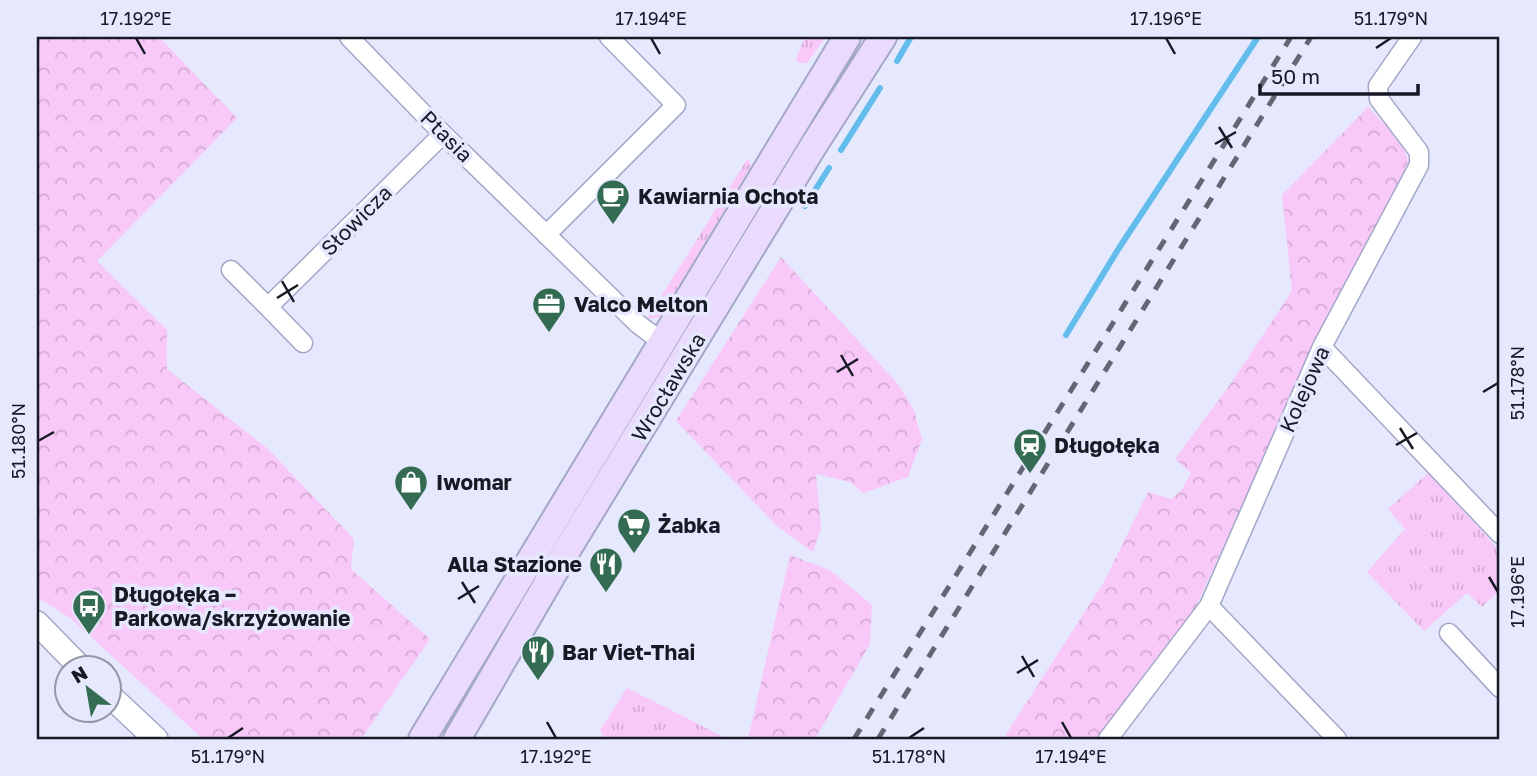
<svg xmlns="http://www.w3.org/2000/svg" width="1537" height="776" viewBox="0 0 1537 776" font-family="'Golos Text',sans-serif">
  <defs>
    <pattern id="grass-tufts" width="24" height="20" patternUnits="userSpaceOnUse" patternTransform="scale(1.75)"><rect width="24" height="20" fill="#f8c8f8"/><path d="M3 7l-1-3M5 7V3M7 7l1-3M15 17l-1-3M17 17v-4M19 17l1-3" fill="none" stroke="#d4abd4"/></pattern>
    <pattern id="forest-crowns" width="20" height="18" patternUnits="userSpaceOnUse" patternTransform="scale(1.75)"><rect width="20" height="18" fill="#f8c8f8"/><path d="M2 6a3 3 0 1 1 6 0M12 15a3 3 0 1 1 6 0" fill="none" stroke="#d4abd4"/></pattern>
  </defs>
  <rect width="100%" height="100%" fill="#e6e9fd"/>
  <path fill="url(#grass-tufts)" d="M805 37H826L807 63H799L796 59Z
    M748 158 751 166 660 317 647 319Z
    M1428 473 1500 551V590L1482 607 1467 593 1424 631 1367 572 1405 529 1388 509Z
    M627 688 728 739H604L600 730Z"/>
  <path fill="url(#forest-crowns)" d="M37 37H159L237 118 97 261 167 330V369L268 449 354 539 351 569 430 639 361 739H203L70 618 37 597Z
    M1368 107 1403 144 1408 162 1385 214 1314 349 1190 619 1097 739H1003L1104 582 1148 492 1172 499 1182 489 1191 473 1175 459 1229 386 1292 291 1282 195Z
    M781 257 898 384 914 410 922 439 908 477 863 493 850 482 816 474 821 528 813 552 777 526 676 421Z
    M790 555 830 570 872 605 870 644 815 739H748Z"/>
  <g fill="none" stroke-linecap="round" stroke-linejoin="round">
    <path stroke="#62bdec" stroke-width="6" d="M897 61 911 37
      M841 150 880 88
      M805 206 829 168
      M1066 335 1119 248 1258 37"/>
    <g stroke="#a3a7c8" stroke-width="21">
      <path id="minor" d="M349 37 443 134 638 324 662 342
        M546 235 676 105 609 37
        M231 270 268 307 443 134
        M268 307 303 343
        M1322 347 1500 534
        M1209 606 1337 739
        M1449 633 1500 688
        M1108 739 1209 606 1322 347 1419 165V152L1379 99 1378 86 1412 37"/>
    </g>
    <g stroke="#a3a7c8" stroke-width="26">
      <path id="tertiary" d="M37 623 81 668
        M108 694 156 739"/>
    </g>
    <g stroke="#a3a7c8" stroke-width="30">
      <path id="secondary" d="M422 739 847 37
        M457 739 561 560 812 148 883 37"/>
    </g>
    <use href="#minor" stroke="#fff" stroke-width="18"/>
    <use href="#tertiary" stroke="#fff" stroke-width="23"/>
    <use href="#secondary" stroke="#eadbfc" stroke-width="26"/>
    <path stroke="#646674" stroke-width="5" stroke-dasharray="12 12" stroke-linecap="butt" d="M854 739 1291 37
      M878 739 1311 37"/>
  </g>
  <path fill="none" stroke="#171924" stroke-width="2.5" d="M136 38 145 54M651 38 660 54M1166 38 1175 54M1376 48 1391 38M1219 127 1232 148M1215 144 1236 132M282 281 294 302M277 298 298 285M841 355 853 376M837 372 858 359M1483 392 1498 383M1400 428 1413 449M38 441 54 432M1396 445 1417 433M1489 577 1498 592M462 582 475 603M458 599 479 586M1022 656 1034 677M1017 673 1038 660M547 722 556 738M1062 722 1071 738M228 738 243 728M909 738 924 728"/>
  <defs>
    <g id="cafe-pin" transform="scale(1.75)"><path d="M0 17L-7.5 6A9.5 9.5 0 1 1 7.5 6Z" fill="#346c53" stroke="#e6e9fd"/><path d="M-5.5-4.5H6V0H3Q3 3.5 0 3.5H-2.5Q-5.5 3.5-5.5 0ZM3-3.2v2h1.7v-2ZM-6 4.5H4V6H-6Z" fill="#fff"/></g>
    <g id="office-pin" transform="scale(1.75)"><path d="M0 17L-7.5 6A9.5 9.5 0 1 1 7.5 6Z" fill="#346c53" stroke="#e6e9fd"/><path d="M-6-3h4V-5.5h4V-3h4V5H-6ZM-1-4.5V-3h2v-1.5ZM-6 0V1H6V0Z" fill="#fff"/></g>
    <g id="station-pin" transform="scale(1.75)"><path d="M0 17L-7.5 6A9.5 9.5 0 1 1 7.5 6Z" fill="#346c53" stroke="#e6e9fd"/><path d="M-3-6H3Q5-6 5-4V2Q5 4 3 4L4.5 6H3L1.5 4h-3L-3 6H-4.5L-3 4Q-5 4-5 2V-4Q-5-6-3-6ZM-3.5-4v3h7v-3ZM-3.5 1v1.5H-2V1ZM2 1v1.5H3.5V1Z" fill="#fff"/></g>
    <g id="shop-pin" transform="scale(1.75)"><path d="M0 17L-7.5 6A9.5 9.5 0 1 1 7.5 6Z" fill="#346c53" stroke="#e6e9fd"/><path d="M-5-2.5h2.3a2.7 3.5 0 0 1 5.4 0H5L5.5 6h-11ZM-1.5-2.5h3a1.5 2.3 0 0 0-3 0Z" fill="#fff"/></g>
    <g id="supermarket-pin" transform="scale(1.75)"><path d="M0 17L-7.5 6A9.5 9.5 0 1 1 7.5 6Z" fill="#346c53" stroke="#e6e9fd"/><path d="M-6-5.5h2.5l.6 2H6L4.5 2H-2.5L-4.4-4H-6ZM-1.5 3.2a1.3 1.3 0 1 0 .1 0ZM3 3.2a1.3 1.3 0 1 0 .1 0Z" fill="#fff"/></g>
    <g id="restaurant-pin" transform="scale(1.75)"><path d="M0 17L-7.5 6A9.5 9.5 0 1 1 7.5 6Z" fill="#346c53" stroke="#e6e9fd"/><path d="M-5-6h1v4h1v-4h1v4h1v-4h1v5L-1.5 .5V6h-2V.5L-5-1ZM5-6V6H3V1.5H1.5Q1.5-4 5-6Z" fill="#fff"/></g>
    <g id="bus-pin" transform="scale(1.75)"><path d="M0 17L-7.5 6A9.5 9.5 0 1 1 7.5 6Z" fill="#346c53" stroke="#e6e9fd"/><path d="M-5-6H5V4H4V6H2V4H-2V6H-4V4H-5ZM-3.5-4V0h7V-4ZM-3.5 1.2v1.5H-2V1.2ZM2 1.2v1.5H3.5V1.2Z" fill="#fff"/></g>
  </defs>
  <g fill-rule="evenodd">
    <use href="#cafe-pin" x="613" y="196"/>
    <use href="#office-pin" x="549" y="304"/>
    <use href="#station-pin" x="1030" y="445"/>
    <use href="#shop-pin" x="411" y="482"/>
    <use href="#supermarket-pin" x="634" y="525"/>
    <use href="#restaurant-pin" x="606" y="564"/>
    <use href="#bus-pin" x="89" y="606"/>
    <use href="#restaurant-pin" x="538" y="652"/>
  </g>
  <g text-anchor="middle" dominant-baseline="central" stroke-width="7" stroke-linejoin="round" paint-order="stroke">
    <g font-size="21" fill="#171924" stroke="#e6e9fd">
      <text transform="translate(447 136) rotate(45)">Ptasia</text>
      <text transform="translate(356 220) rotate(-45)">Słowicza</text>
      <text transform="translate(668 387) rotate(-59)">Wrocławska</text>
      <text transform="translate(1304 389) rotate(-66)">Kolejowa</text>
    </g>
    <g font-size="21" font-weight="bold" fill="#171924" stroke="#e6e9fd" text-anchor="start">
      <text x="638" y="196">Kawiarnia Ochota</text>
      <text x="574" y="304">Valco Melton</text>
      <text x="1054" y="445">Długołęka</text>
      <text x="436" y="482">Iwomar</text>
      <text x="658" y="525">Żabka</text>
      <text x="582" y="564" text-anchor="end">Alla Stazione</text>
      <text x="114" y="594">Długołęka –<tspan x="114" dy="24">Parkowa/skrzyżowanie</tspan></text>
      <text x="562" y="652">Bar Viet-Thai</text>
    </g>
  </g>
  <rect width="1537" height="776" fill="none" stroke="#e6e9fd" stroke-width="77"/>
  <g transform="translate(88 689) rotate(329)"><circle r="33" fill="#e6e9fd" stroke="#9396a6" stroke-width="2"/>
  <path d="M0-5L12 26L0 18L-12 26Z" fill="#346c53"/>
  <text y="-10" font-size="19" font-weight="bold" text-anchor="middle" fill="#171924">N</text>
  </g>
  <path d="M1260 84v10h158v-10" fill="none" stroke="#171924" stroke-width="3.5"/>
  <text x="1271" y="84" font-size="21" fill="#171924" stroke="#e6e9fd" stroke-width="5" paint-order="stroke">50 m</text>
  <rect x="38" y="38" width="1460" height="700" fill="none" stroke="#171924" stroke-width="2.5"/>
  <g font-size="18" text-anchor="middle" fill="#171924">
    <text x="136" y="25">17.192°E</text>
    <text x="651" y="25">17.194°E</text>
    <text x="1166" y="25">17.196°E</text>
    <text x="1391" y="25">51.179°N</text>
    <text transform="translate(1518 383) rotate(-90)" y="6">51.178°N</text>
    <text transform="translate(19 441) rotate(-90)" y="6">51.180°N</text>
    <text transform="translate(1518 592) rotate(-90)" y="6">17.196°E</text>
    <text x="228" y="763">51.179°N</text>
    <text x="556" y="763">17.192°E</text>
    <text x="909" y="763">51.178°N</text>
    <text x="1071" y="763">17.194°E</text>
  </g>
</svg>
